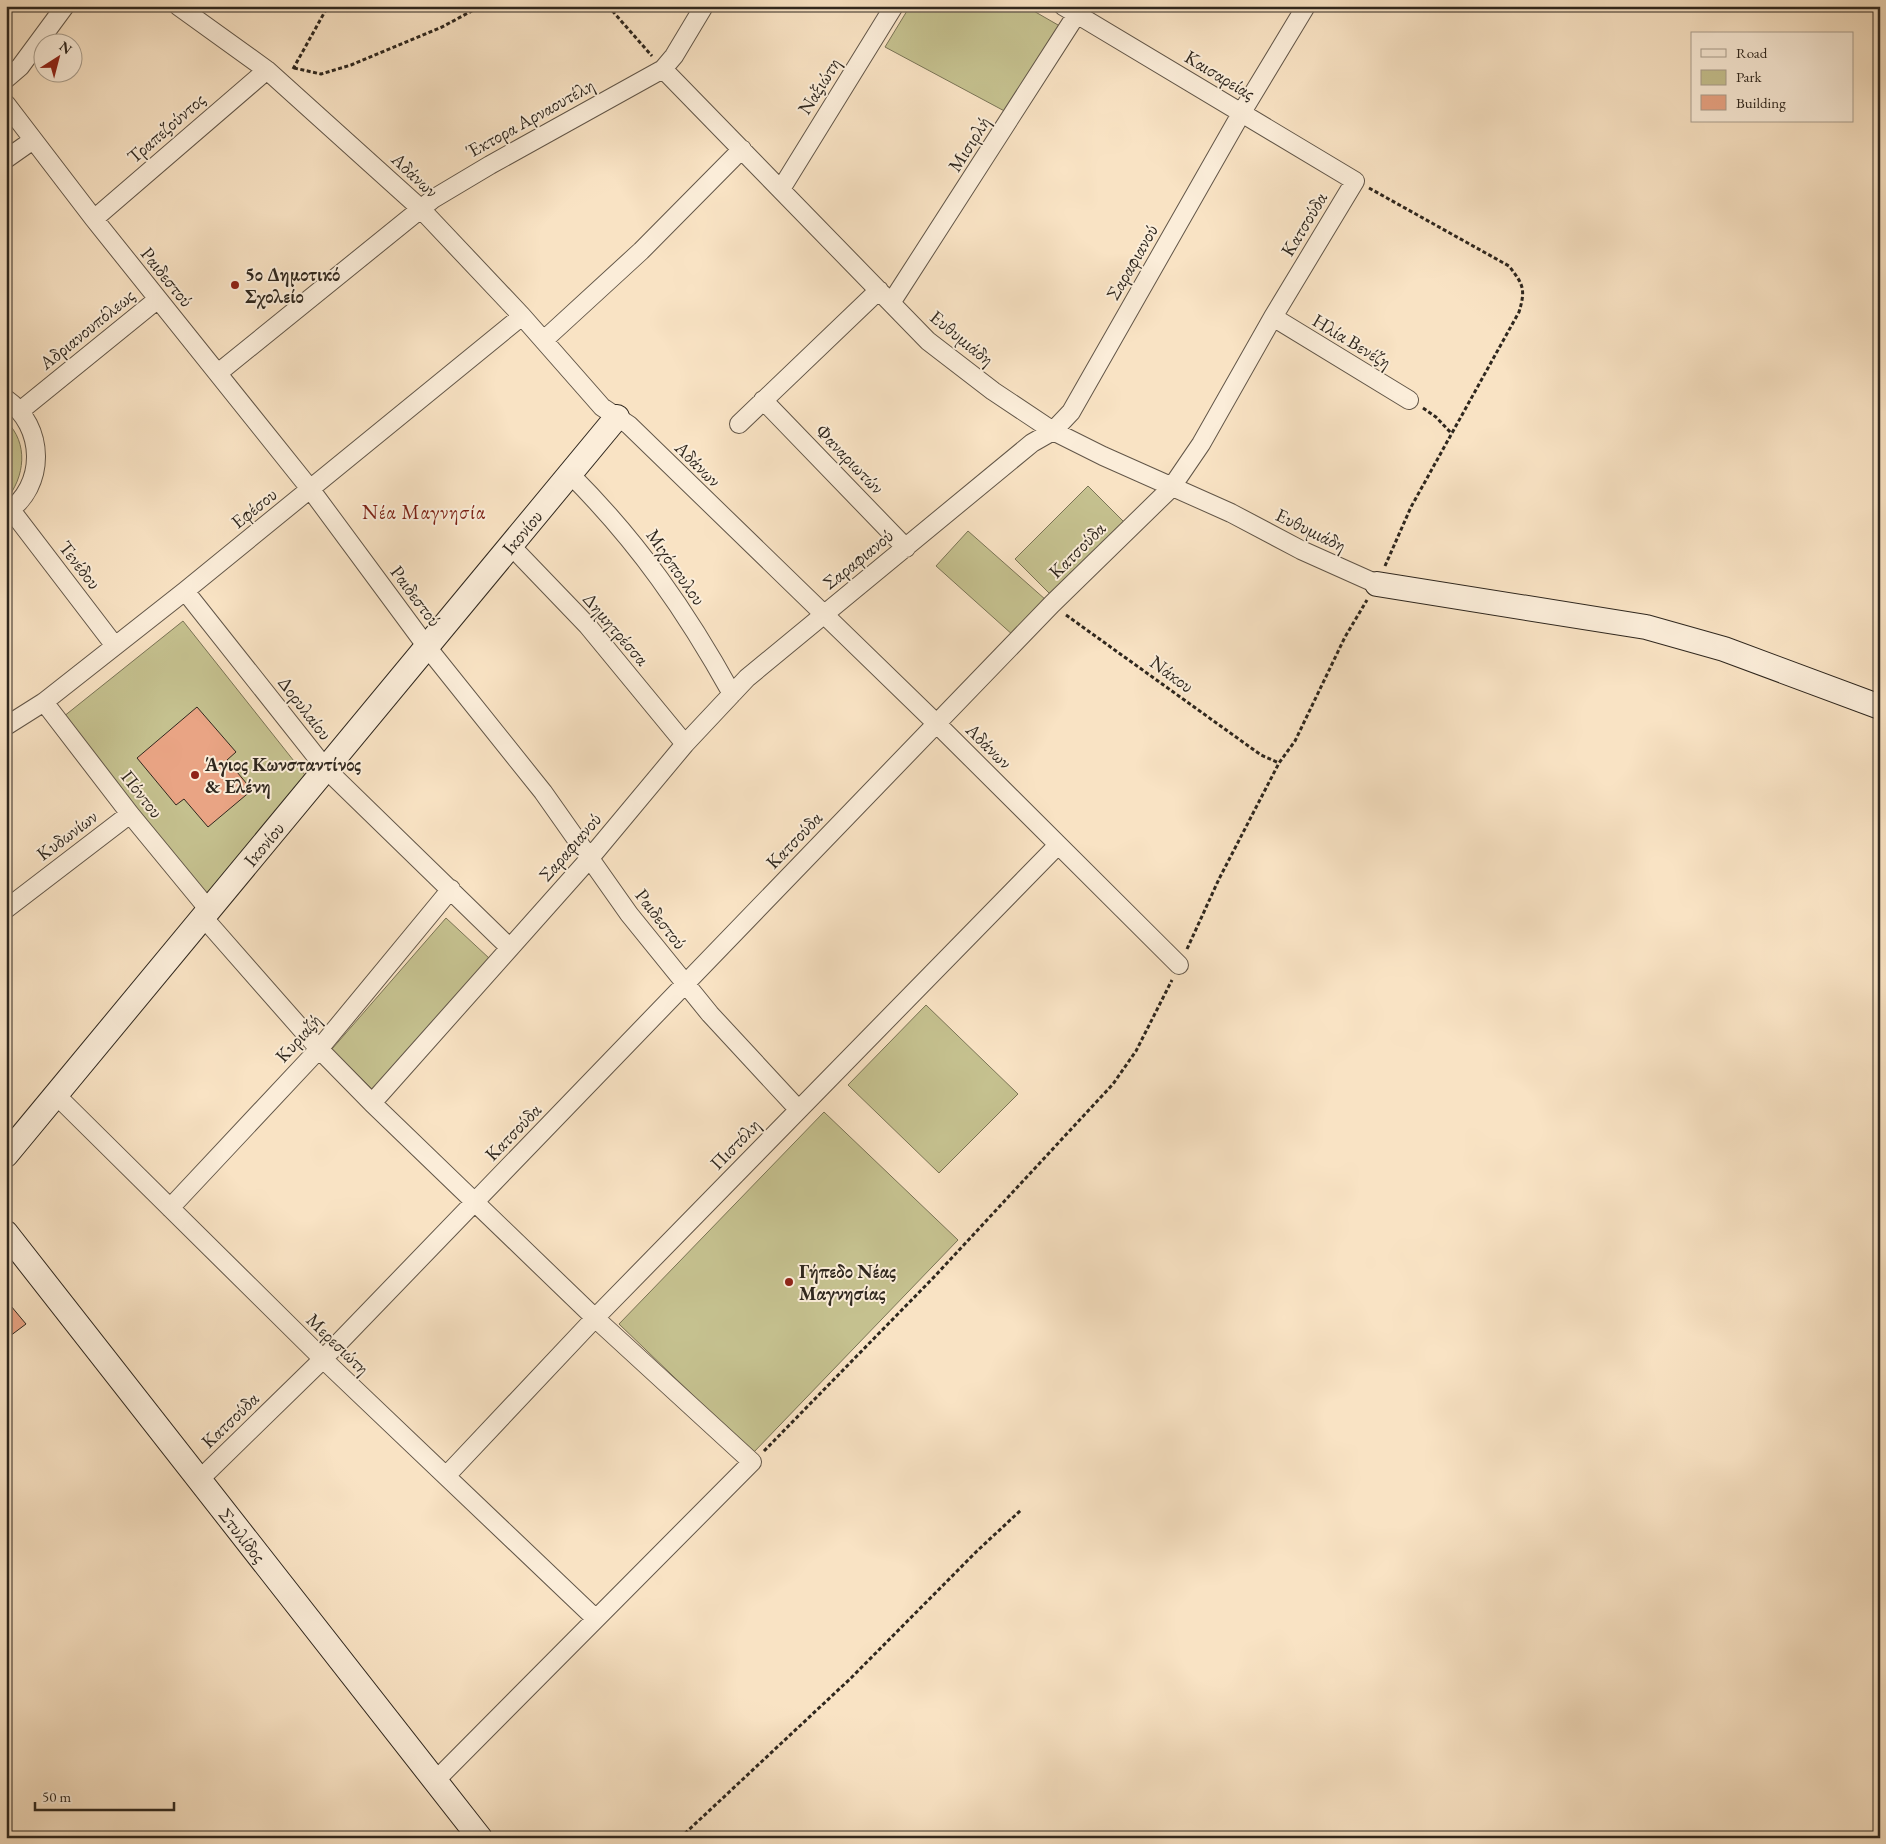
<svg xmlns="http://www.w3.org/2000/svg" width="1886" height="1844" viewBox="0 0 1886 1844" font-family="'EB Garamond',serif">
  <rect width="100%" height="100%" fill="#f9e3c4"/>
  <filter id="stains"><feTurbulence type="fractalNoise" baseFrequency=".004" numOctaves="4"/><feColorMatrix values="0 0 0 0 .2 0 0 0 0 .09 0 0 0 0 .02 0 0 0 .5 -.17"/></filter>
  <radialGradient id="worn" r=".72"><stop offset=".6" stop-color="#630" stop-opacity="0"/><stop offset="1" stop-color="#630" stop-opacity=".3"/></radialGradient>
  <path fill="#c5c18f" stroke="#7a7456" d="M910 6H1025L1065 29 1010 114 885 47Z
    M6 421C29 443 25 477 6 500Z
    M1088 486 1124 522 1051 595 1015 559Z
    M968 531 1046 600 1014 636 936 566Z
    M183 621 309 780 208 899 63 717Z
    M446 918 490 959 374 1091 332 1049Z
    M926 1005 1018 1094 939 1173 848 1085Z
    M824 1112 958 1240 753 1453 619 1324Z"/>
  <path fill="#e9a484" stroke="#2f271e" d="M197 707 236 752 227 760 252 790 208 827 184 799 176 805 137 758Z
    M6 1300 26 1324 6 1339Z"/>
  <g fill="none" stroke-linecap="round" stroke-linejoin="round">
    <g stroke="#625648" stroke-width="20">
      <path id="street" d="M178 6 267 70 420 208 522 316 602 407 629 425 937 724 1179 965
        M663 69 928 341 993 391 1053 431 1103 456 1231 513 1301 550 1377 584
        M6 79 20 67 65 6
        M6 104 94 219 311 490 427 647 543 792 629 914 710 1014 798 1109
        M6 159 33 140
        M781 189 894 6
        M94 219 267 70
        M891 303 1082 6
        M1273 317 1409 400
        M544 340 641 251 742 149
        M218 373 433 199 490 165 663 69 674 56 704 6
        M6 399C45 426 47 486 6 513
        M763 400 906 548
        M20 411 158 299
        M739 424 879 290
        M570 474C638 542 686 611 732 694
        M11 510 115 646
        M511 546 587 625 685 744
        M185 591 326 769 509 947
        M44 702 130 814 209 910
        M6 726 44 702 185 591 522 316
        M6 909 130 814
        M203 917 319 1049 372 1103 595 1318 752 1462 435 1781
        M56 1095 323 1359 596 1619
        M372 1103 590 858 685 744 747 678 1032 443 1053 431 1071 412 1242 112 1306 6
        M170 1208 319 1049 451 889
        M446 1476 595 1318 1058 845
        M199 1480 323 1359 1052 604 1171 488 1201 444 1273 317 1355 181 1063 6"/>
    </g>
    <g stroke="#2f271e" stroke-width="26">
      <g id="secondary">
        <path d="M1377 584 1646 627 1724 649 1880 707"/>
        <path id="s1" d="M6 1155 617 417"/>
        <path id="s2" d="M6 1233 480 1838"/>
      </g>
    </g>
    <path stroke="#2f271e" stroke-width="3" stroke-dasharray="4 2.5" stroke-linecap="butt" d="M608 6 652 56
      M294 68 321 74 351 65 442 27 481 6
      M293 69 328 6
      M1369 188 1509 266C1523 284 1526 289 1519 312L1411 507 1385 566
      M1423 408 1436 417 1452 434
      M1066 615 1261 755 1279 763
      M1187 949 1219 879 1279 763 1295 741 1345 637 1367 600
      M764 1451 935 1276 1113 1084 1136 1051 1172 980
      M680 1838 851 1678 977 1551 1021 1510"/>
    <use href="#street" stroke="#fbedd9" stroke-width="18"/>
    <use href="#secondary" stroke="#fbedd9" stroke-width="24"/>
  </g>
  <g fill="#8f2418" stroke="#fbedd9" stroke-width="2">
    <circle cx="235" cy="285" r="5"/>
    <circle cx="195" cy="775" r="5"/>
    <circle cx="789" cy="1282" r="5"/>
  </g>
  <g text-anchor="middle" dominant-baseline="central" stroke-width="4" stroke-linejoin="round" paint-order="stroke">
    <g font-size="19" fill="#2f271e" stroke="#fbedd9">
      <text transform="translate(1220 75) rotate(31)">Καισαρείας</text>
      <text transform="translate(819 86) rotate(-58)">Ναξιώτη</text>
      <text transform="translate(530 118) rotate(-29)">Έκτορα Αρναουτέλη</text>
      <text transform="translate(166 128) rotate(-41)">Τραπεζούντος</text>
      <text transform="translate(969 144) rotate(-58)">Μισιρλή</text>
      <text transform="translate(415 175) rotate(43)">Αδάνων</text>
      <text transform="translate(1304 224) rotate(-59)">Κατσούδα</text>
      <text transform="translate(1132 262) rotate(-60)">Σαραφιανού</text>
      <text transform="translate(167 277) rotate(51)">Ραιδεστού</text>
      <text transform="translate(87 329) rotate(-39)">Αδριανουπόλεως</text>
      <text transform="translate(962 338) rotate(39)">Ευθυμιάδη</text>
      <text transform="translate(1352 341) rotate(31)">Ηλία Βενέζη</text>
      <text transform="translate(850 459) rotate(46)">Φαναριωτών</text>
      <text transform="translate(698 464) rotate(45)">Αδάνων</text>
      <text transform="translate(254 508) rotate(-39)">Εφέσου</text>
      <text transform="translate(1311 530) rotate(26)">Ευθυμιάδη</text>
      <text stroke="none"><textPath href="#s1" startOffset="809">Ικονίου</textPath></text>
      <text transform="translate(1077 550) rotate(-45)">Κατσούδα</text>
      <text transform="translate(858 559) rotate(-39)">Σαραφιανού</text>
      <text transform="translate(80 565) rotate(52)">Τενέδου</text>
      <text transform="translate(676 567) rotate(55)">Μιχόπουλου</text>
      <text transform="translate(416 596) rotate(53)">Ραιδεστού</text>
      <text transform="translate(616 629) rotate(49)">Δημητρέσσα</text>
      <text transform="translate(1172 674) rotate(36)">Νάκου</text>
      <text transform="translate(305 708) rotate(52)">Δορυλαίου</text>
      <text transform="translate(989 746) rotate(45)">Αδάνων</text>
      <text transform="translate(142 794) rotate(52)">Πόντου</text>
      <text transform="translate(67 835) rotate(-37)">Κυδωνίων</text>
      <text transform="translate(794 840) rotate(-46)">Κατσούδα</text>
      <text stroke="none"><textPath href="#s1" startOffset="404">Ικονίου</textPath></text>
      <text transform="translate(570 847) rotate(-49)">Σαραφιανού</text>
      <text transform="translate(661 919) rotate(52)">Ραιδεστού</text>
      <text transform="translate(298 1038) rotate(-48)">Κυριαζή</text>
      <text transform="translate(513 1132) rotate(-46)">Κατσούδα</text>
      <text transform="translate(735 1144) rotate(-46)">Πιστόλη</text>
      <text transform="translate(338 1344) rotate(44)">Μερεσιώτη</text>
      <text transform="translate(230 1420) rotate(-44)">Κατσούδα</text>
      <text stroke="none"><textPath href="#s2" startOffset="384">Στυλίδος</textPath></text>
    </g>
    <g font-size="19" font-weight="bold" fill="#2f271e" stroke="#fbedd9" text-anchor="start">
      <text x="245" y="274">5ο Δημοτικό<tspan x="245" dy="22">Σχολείο</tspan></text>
      <text x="205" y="764">Άγιος Κωνσταντίνος<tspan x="205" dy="22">&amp; Ελένη</tspan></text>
      <text x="799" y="1271">Γήπεδο Νέας<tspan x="799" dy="22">Μαγνησίας</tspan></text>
    </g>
    <g font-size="20" letter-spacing="1" fill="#7a1f14" stroke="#fbedd9">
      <text x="424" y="512">Νέα Μαγνησία</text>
    </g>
  </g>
  <rect width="1886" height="1844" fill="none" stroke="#f9e3c4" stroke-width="25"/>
  <rect x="8" y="8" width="1871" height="1829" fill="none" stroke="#2f271e" stroke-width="2.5"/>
  <rect x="12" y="12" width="1861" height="1819" fill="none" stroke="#2f271e"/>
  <rect x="1691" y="32" width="162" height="90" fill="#fbedd9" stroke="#a99e8e"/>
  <rect x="1701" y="49" width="25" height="8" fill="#fbedd9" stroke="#a99e8e"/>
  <text x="1736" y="58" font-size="15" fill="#2f271e">Road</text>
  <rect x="1701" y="70" width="25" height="15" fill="#c5c18f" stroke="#a99e8e"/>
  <text x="1736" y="82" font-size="15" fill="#2f271e">Park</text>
  <rect x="1701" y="95" width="25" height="15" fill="#e9a484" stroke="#a99e8e"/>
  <text x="1736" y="108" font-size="15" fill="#2f271e">Building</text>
  <g transform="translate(58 58) rotate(36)"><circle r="24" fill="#fbedd9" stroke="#a99e8e"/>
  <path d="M0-4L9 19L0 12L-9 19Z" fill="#8f2418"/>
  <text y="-8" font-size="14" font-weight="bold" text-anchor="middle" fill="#2f271e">N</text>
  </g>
  <path d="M35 1802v8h139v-8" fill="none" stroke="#2f271e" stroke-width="2.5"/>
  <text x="42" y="1802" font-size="15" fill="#2f271e" stroke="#fbedd9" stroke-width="4" paint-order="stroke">50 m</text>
  <rect width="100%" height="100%" filter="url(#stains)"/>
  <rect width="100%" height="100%" fill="url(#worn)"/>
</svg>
